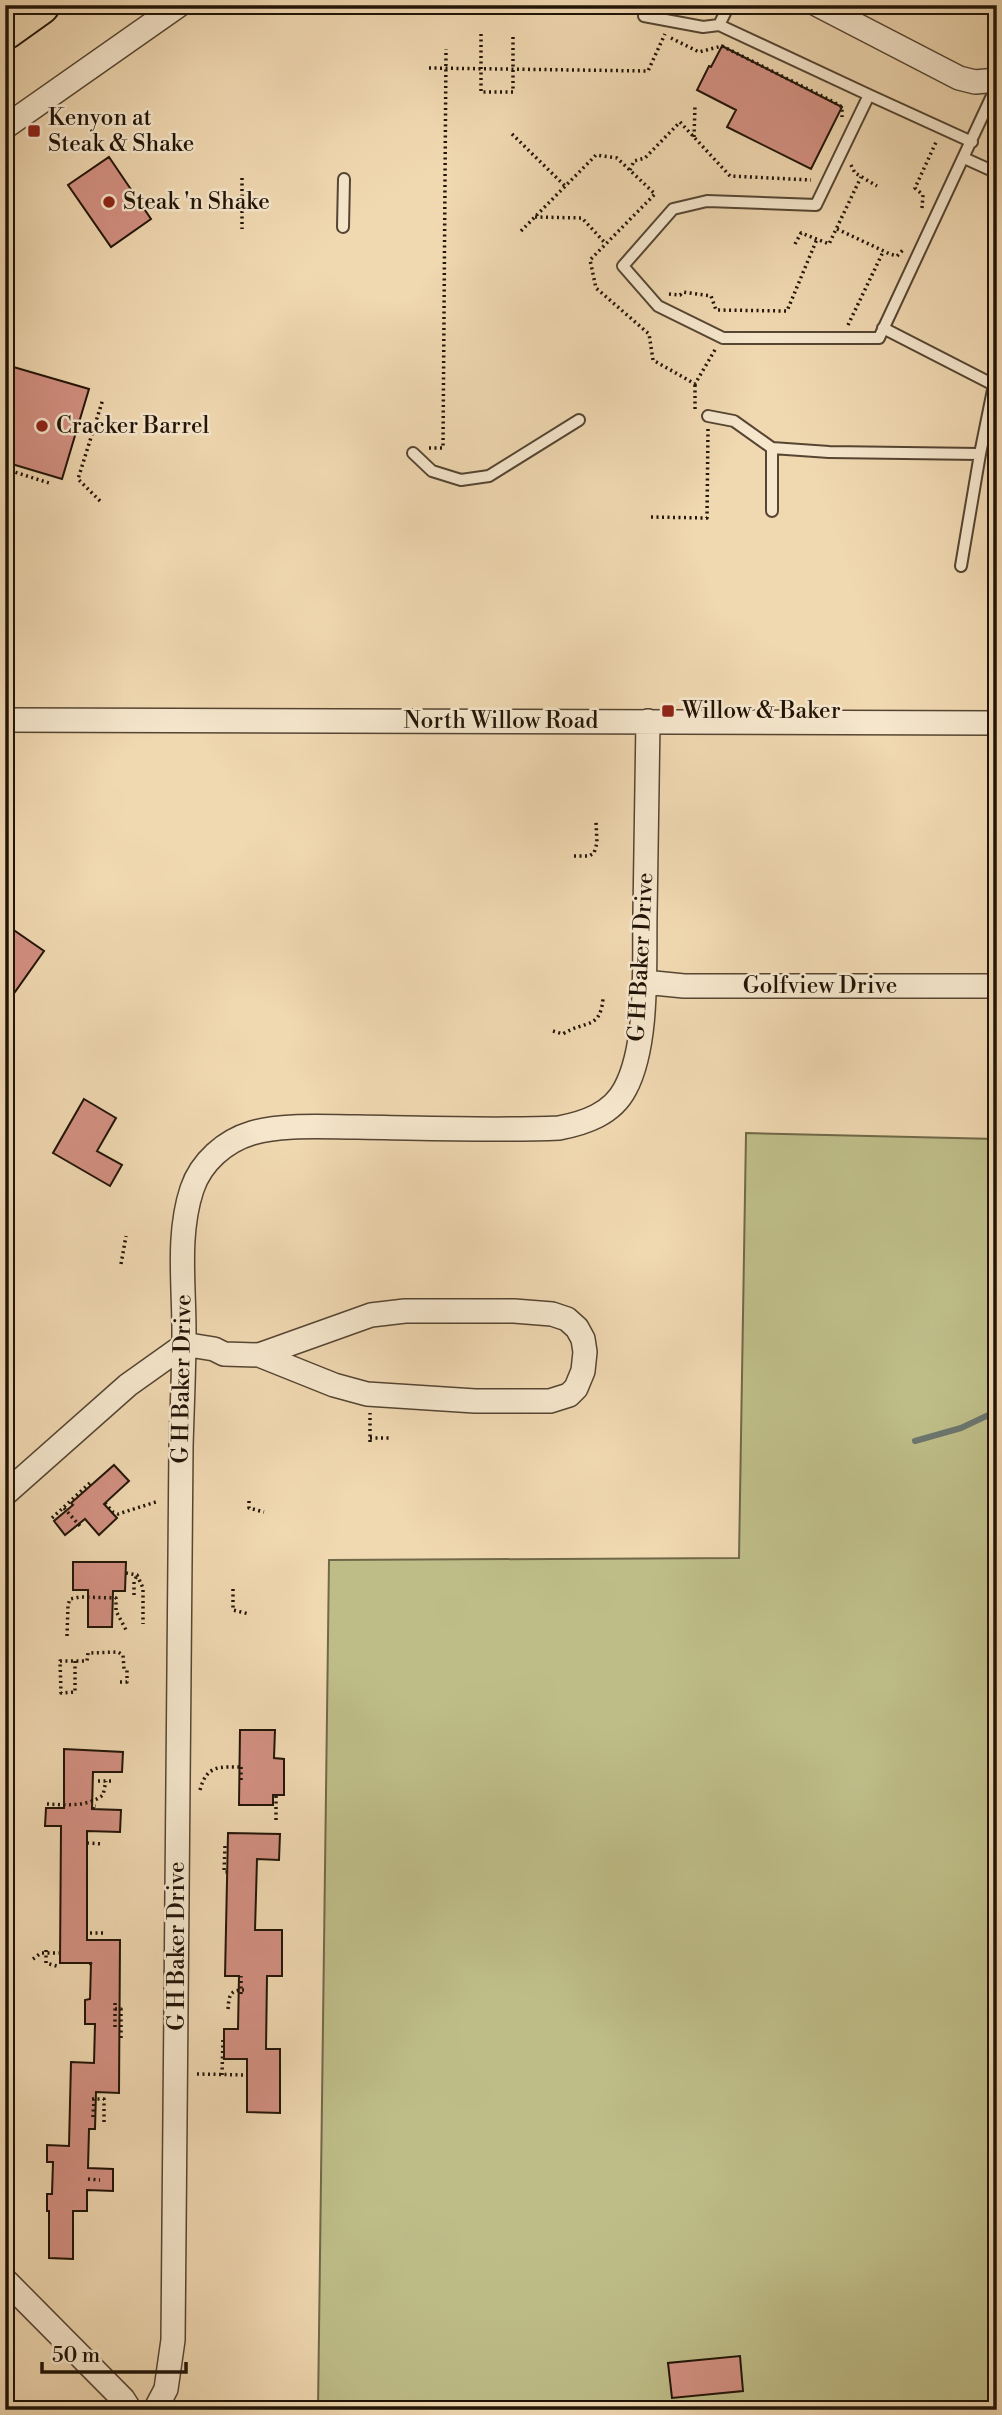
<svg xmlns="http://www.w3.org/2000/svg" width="1002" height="2415" viewBox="0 0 1002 2415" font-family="'Libre Bodoni',serif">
  <rect width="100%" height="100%" fill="#f0d8b1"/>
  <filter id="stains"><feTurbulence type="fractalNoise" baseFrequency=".00286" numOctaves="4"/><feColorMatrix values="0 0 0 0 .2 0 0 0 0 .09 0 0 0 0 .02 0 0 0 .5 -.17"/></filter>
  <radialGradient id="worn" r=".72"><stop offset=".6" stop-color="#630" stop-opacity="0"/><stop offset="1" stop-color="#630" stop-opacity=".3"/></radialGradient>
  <path fill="#bebd88" stroke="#706848" stroke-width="2" d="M746 1133 997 1139V2410H318L329 1560 739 1558Z"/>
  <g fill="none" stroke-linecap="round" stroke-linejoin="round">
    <path stroke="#6b766e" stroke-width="6" d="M915 1441 961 1428 997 1411"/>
  </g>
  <path fill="#d39082" stroke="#211407" stroke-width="2" d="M722 46 842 107 811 169 727 127 736 110 697 90 709 66 711 67Z
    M109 157 151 219 111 247 68 185Z
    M10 366 89 389 62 479 5 462V382Z
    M5 924 44 951 5 1006Z
    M84 1099 116 1118 97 1151 122 1165 110 1186 53 1153Z
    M114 1465 129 1481 104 1504 117 1518 99 1535 85 1519 65 1535 54 1521 73 1505 71 1503Z
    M73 1562H126L125 1591H113L112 1627H88V1590H73Z
    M240 1730H275L274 1758 284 1759V1795H273V1805H239Z
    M64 1749 123 1752 122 1772H93L92 1809 121 1810 120 1832 87 1831V1940H120L119 2093 96 2092 95 2129H89L88 2168 113 2169V2191L87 2190V2211H73V2259L49 2258V2211H47V2194H52L53 2162H47V2145L69 2146 71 2062 94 2063 95 2024H85V2000L90 1999 91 1963H60L61 1826H45L46 1808H64Z
    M228 1833 280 1834 279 1860 257 1859 255 1930H282V1976H267L266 2049H280V2113L247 2112V2059H224V2029H238L239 1976H225Z
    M740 2356 743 2391 672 2398 668 2363Z"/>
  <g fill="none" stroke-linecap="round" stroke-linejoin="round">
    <g stroke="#554532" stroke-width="14">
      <path id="lane" d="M729 5 719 25 869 95
        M644 16 703 27 719 25
        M972 142 869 95 816 205 707 201 673 209 623 266 658 306 723 338H879L997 85
        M964 158 997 173
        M343 227 344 179
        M997 228V232
        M708 416 734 421 772 448 829 452 980 454 994 385 883 328
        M772 448V511
        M413 453 432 471 461 480 489 476 579 420
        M961 566 980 454"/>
    </g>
    <g stroke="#554532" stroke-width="26">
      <path id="street" d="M818 5 959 78 975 82 997 80
        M5 127 179 5
        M5 720 997 723
        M644 982 684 986H997
        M5 1494 128 1385 180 1348 183 1344 214 1349 224 1354 259 1355 371 1315 405 1311H514L552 1314 567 1319 577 1328 583 1339 585 1352 583 1371 576 1388 569 1395 550 1401H475L367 1394 334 1385 259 1355
        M5 2280 123 2399 130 2410
        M155 2410 166 2389 173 2340 181 1447C182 1409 184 1370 184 1331 184 1284 177 1234 192 1189 201 1162 225 1141 252 1133 282 1124 325 1127 357 1127 424 1128 492 1131 559 1128 585 1123 612 1114 625 1089 649 1045 644 964 645 914 646 850 647 786 648 721"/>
    </g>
    <g stroke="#211407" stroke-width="42">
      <path id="highway" d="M5 30 40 5"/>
    </g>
    <path stroke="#211407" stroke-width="3.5" stroke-dasharray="2 3.5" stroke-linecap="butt" d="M481 34V92H513V34
      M671 38 699 52 722 46 834 102 842 107V117
      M429 68 648 71 665 34
      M512 134 565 186
      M694 137 695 105
      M851 165 855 173 877 186
      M630 170 634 161 645 158 680 122 730 176 811 180
      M242 178V229
      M922 208 923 195 915 188 937 140
      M535 217 582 218 606 244
      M837 229 890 254 897 256 903 250
      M521 231 596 155 617 158 655 194 590 260 596 288 649 334 653 360 695 384 716 348
      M795 244 801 233 829 244 861 177
      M669 294 680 295 683 292 711 296 716 310 787 311 817 239
      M848 325 883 252
      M5 361 14 331
      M695 409V384
      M429 448H443L446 49
      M5 469 49 483
      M100 501 78 479 103 399
      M651 517 707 518 708 428
      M574 856H589L594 853 597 843 596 822
      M553 1031 563 1034C585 1020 600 1030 603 999
      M121 1264 126 1236
      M370 1438H390
      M370 1442V1413
      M249 1501V1508L264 1512
      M105 1503 113 1512 118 1514 159 1501
      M64 1508 80 1526
      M52 1518 92 1481
      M126 1573 137 1575 143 1588V1624
      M233 1589V1610L249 1614
      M134 1595V1582L137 1575
      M67 1636 68 1605 70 1599 80 1597 116 1598V1611L126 1630
      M75 1661V1692L61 1693 60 1661H87L88 1653 118 1652 123 1655 124 1669
      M120 1682H127V1669
      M241 1767V1780
      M98 1781H114
      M200 1790C207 1764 220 1767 243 1767
      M47 1804C66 1805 88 1807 103 1795L106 1781
      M93 1809V1806H96
      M276 1820V1795
      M87 1843 103 1844
      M225 1846 224 1872H227
      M90 1933H105
      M46 1950V1963L60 1967
      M33 1959 41 1953H59
      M90 1963 92 1965
      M241 1994V1976
      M115 2009H121V2038
      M228 2009C229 1995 230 1990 244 1990
      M115 2027V2002
      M197 2074 247 2075
      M222 2075 223 2038
      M92 2099H104V2122
      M93 2117 94 2099
      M5 2144 14 2137
      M88 2179 100 2180"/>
    <use href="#lane" stroke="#f5e6cc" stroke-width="10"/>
    <use href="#street" stroke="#f5e6cc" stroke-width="23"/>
    <use href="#highway" stroke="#f0d8b1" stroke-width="38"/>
  </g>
  <g fill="#8f2418" stroke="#f5e6cc" stroke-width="2.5">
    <rect x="27" y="124" width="14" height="14" rx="3.5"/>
    <circle cx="109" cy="202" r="7"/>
    <circle cx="42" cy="426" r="7"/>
    <rect x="661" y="704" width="14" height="14" rx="3.5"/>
  </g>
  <g text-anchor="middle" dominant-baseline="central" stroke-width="5" stroke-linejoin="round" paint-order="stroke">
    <g font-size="23" fill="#211407" stroke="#f5e6cc" text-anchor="start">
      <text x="48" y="118">Kenyon at<tspan x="48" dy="26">Steak &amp; Shake</tspan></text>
      <text x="123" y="202">Steak 'n Shake</text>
      <text x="56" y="426">Cracker Barrel</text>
      <text x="682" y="711">Willow &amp; Baker</text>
    </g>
    <g font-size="23" fill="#211407" stroke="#f5e6cc">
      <text x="501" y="721">North Willow Road</text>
      <text transform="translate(641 957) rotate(-87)">G H Baker Drive</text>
      <text x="820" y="986">Golfview Drive</text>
      <text transform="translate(182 1379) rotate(-89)">G H Baker Drive</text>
      <text transform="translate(177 1946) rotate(-90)">G H Baker Drive</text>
    </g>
  </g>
  <rect width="1002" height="2415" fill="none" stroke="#f0d8b1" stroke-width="28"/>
  <rect x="7" y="7" width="988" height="2401" fill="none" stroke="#211407" stroke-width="3.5"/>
  <rect x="14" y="14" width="974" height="2387" fill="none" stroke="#211407" stroke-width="2"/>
  <path d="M42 2362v10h144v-10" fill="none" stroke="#211407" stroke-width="3.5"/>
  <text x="52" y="2362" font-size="21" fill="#211407" stroke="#f5e6cc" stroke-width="5" paint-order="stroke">50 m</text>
  <rect width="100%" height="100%" filter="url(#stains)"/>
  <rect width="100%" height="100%" fill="url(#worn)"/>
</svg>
